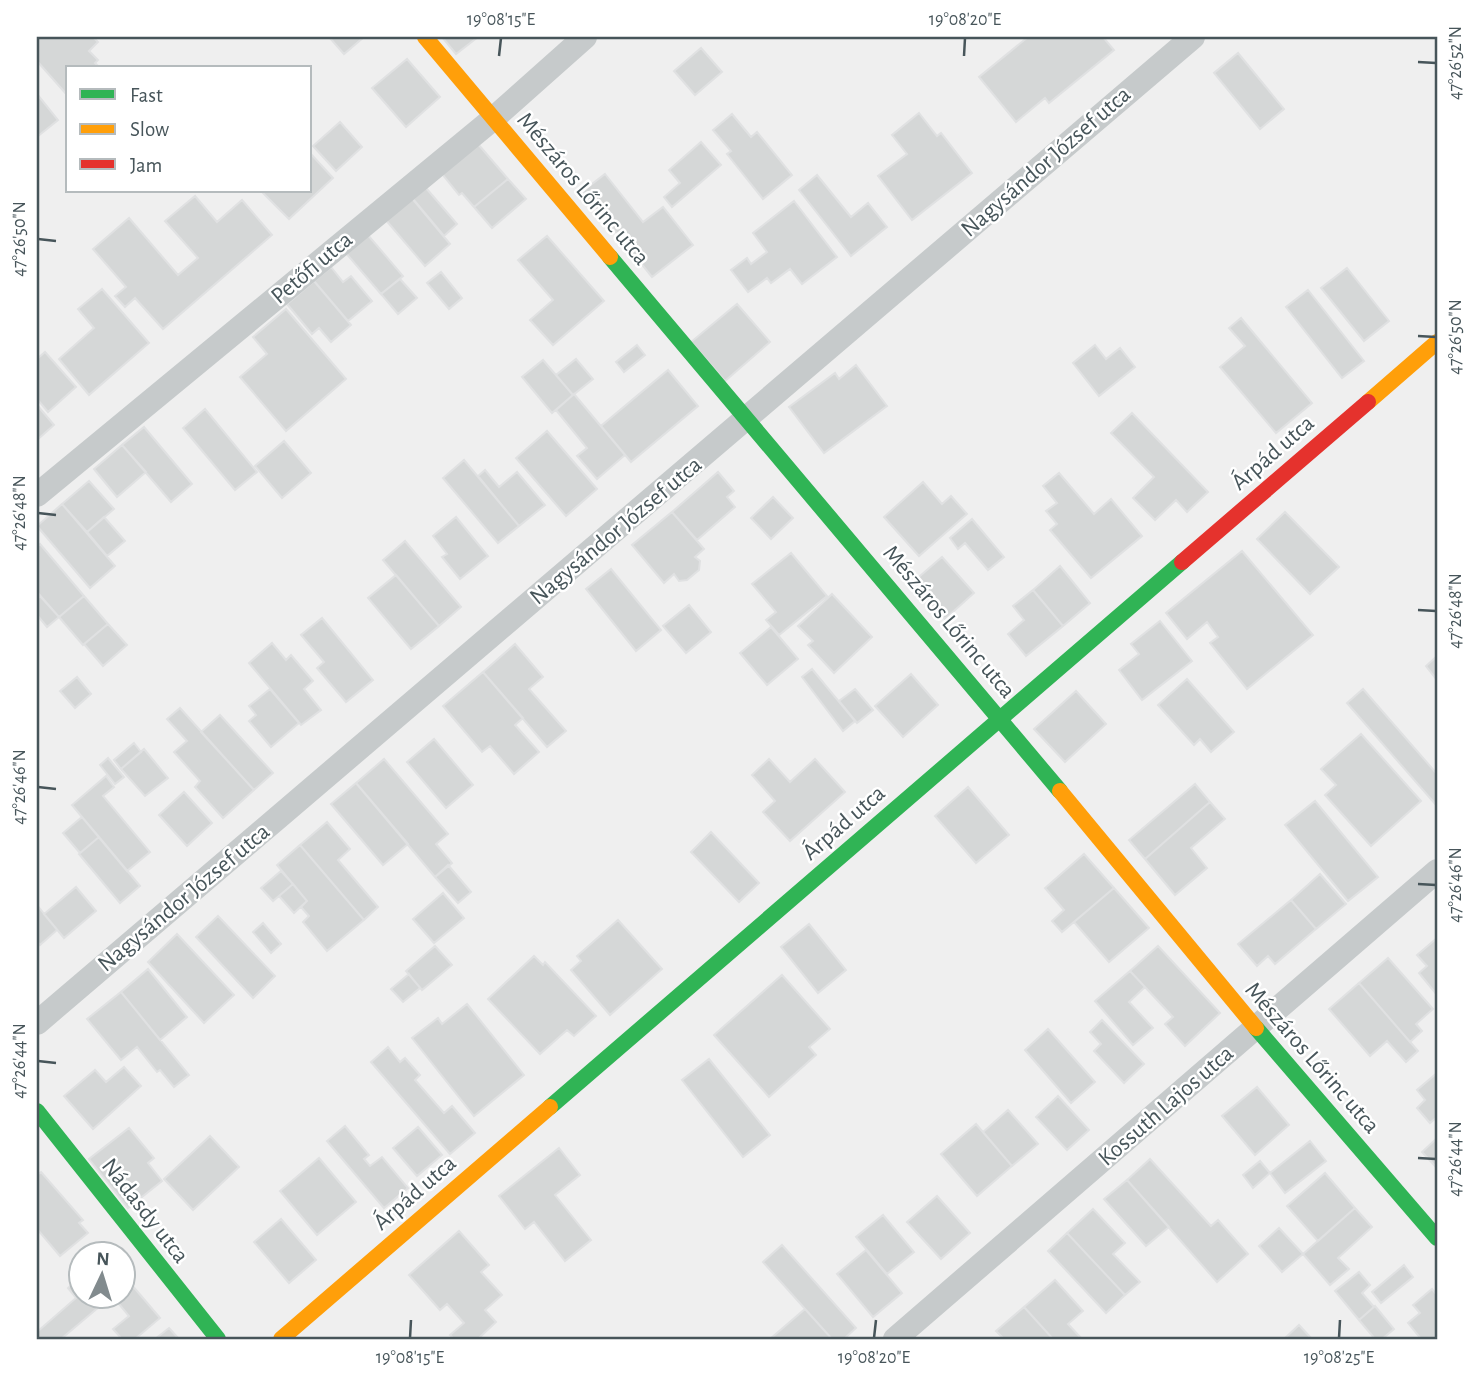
<svg xmlns="http://www.w3.org/2000/svg" width="1474" height="1376" viewBox="0 0 1474 1376" font-family="'Alegreya Sans',sans-serif">
  <rect width="100%" height="100%" fill="#efefef"/>
  <path fill="#d5d7d7" stroke="#e0e1e2" stroke-width="2" d="M37 37H93L98 42 89 51 98 60 95 63 100 68H68V96L37 61Z
    M329 37H364L344 54Z
    M442 37H478L456 54Z
    M1028 37H1103L1114 50 1049 103 1045 98 1016 122 979 77Z
    M701 48 722 72 695 95 674 71Z
    M1238 53 1284 109 1260 129 1214 73Z
    M407 59 440 97 406 127 372 88Z
    M37 94 58 120 37 137Z
    M919 113 937 136 941 133 972 173 912 220 878 176 907 154 892 135Z
    M732 114 751 137 757 132 792 175 763 199 727 154 731 151 713 130Z
    M340 122 362 147 336 171 313 146Z
    M701 142 721 165 672 207 664 197 680 183 669 170Z
    M478 144 508 179 474 207 462 193 459 195 442 174Z
    M310 153 333 178 289 219 261 191H310Z
    M605 174 643 222 663 207 693 245 652 277 583 191Z
    M817 175 851 217 868 203 887 227 851 256 799 190Z
    M508 179 526 199 492 228 474 207Z
    M426 188 457 224 444 236 413 199Z
    M195 196 217 222 242 200 272 235 163 329 135 298 125 307 115 296 126 287 93 249 129 218 178 275 198 258 165 221Z
    M411 197 450 244 425 266 385 219Z
    M794 201 837 257 802 284 790 269 771 283 767 278 748 292 731 270 747 258 751 264 767 252 753 233Z
    M367 234 403 276 381 294 345 252Z
    M547 236 604 301 553 345 530 320 553 300 518 260Z
    M331 267 343 282 351 276 372 301 348 321 314 281Z
    M1347 268 1389 321 1364 341 1321 288Z
    M441 272 462 298 449 309 427 283Z
    M400 279 417 298 398 314 381 294Z
    M314 281 351 325 331 342 319 328 312 334 287 304Z
    M102 289 149 343 89 395 59 359 94 328 78 309Z
    M1308 290 1364 361 1342 378 1286 307Z
    M737 304 770 342 725 381 691 342Z
    M286 309 346 379 286 431 240 377 267 354 253 337Z
    M1241 318 1312 403 1276 433 1220 367 1245 346 1229 328Z
    M637 345 645 355 624 372 616 362Z
    M1095 345 1106 359 1120 348 1135 367 1099 396 1073 363Z
    M45 352 76 387 48 412 37 399V359Z
    M576 359 593 379 573 395 556 375Z
    M543 360 573 395 552 413 522 377Z
    M856 365 887 406 824 453 789 407 835 373 839 379Z
    M668 370 698 406 631 462 601 426Z
    M574 394 625 455 597 479 577 456 587 448 556 410Z
    M37 405 54 425 37 440Z
    M205 409 257 472 235 490 183 428Z
    M1132 413 1208 492 1187 512 1176 500 1155 520 1133 498 1154 477 1111 433Z
    M144 427 192 484 171 502 122 445Z
    M547 431 597 489 566 516 516 458Z
    M284 441 311 473 282 498 255 466Z
    M122 445 146 472 117 497 94 469Z
    M464 460 519 526 498 543 443 478Z
    M485 470 499 487 517 472 545 505 519 526 478 476Z
    M718 472 734 491 727 497 735 507 697 540 672 512Z
    M1059 473 1094 514 1111 499 1142 536 1091 578 1050 530 1057 524 1046 511 1057 503 1043 486Z
    M89 481 114 509 87 532 62 504Z
    M923 482 942 504 951 496 967 514 919 556 884 517Z
    M773 497 793 518 771 539 751 518Z
    M62 504 115 566 90 588 37 526Z
    M672 512 704 549 695 557 700 561 699 570 687 580 679 581 674 574 664 583 632 545Z
    M1285 512 1339 567 1310 594 1257 539Z
    M104 517 125 541 107 556 87 532Z
    M456 517 488 556 460 579 442 557 447 554 433 536Z
    M972 519 1004 557 988 570 965 543 958 549 950 538Z
    M405 541 461 607 439 626 383 560Z
    M40 544 84 596 59 617 37 592V547Z
    M1242 551 1313 635 1247 689 1210 643 1218 637 1207 622 1187 639 1166 613Z
    M791 553 827 596 779 635 766 620 776 612 752 584Z
    M942 557 974 593 945 619 913 582Z
    M1060 566 1090 603 1063 626 1033 590Z
    M611 569 661 630 636 651 586 589Z
    M396 575 439 626 411 649 368 598Z
    M1033 590 1063 626 1026 656 1008 634 1024 620 1013 606Z
    M832 594 872 637 834 673 808 645 813 641 798 626Z
    M40 596 59 617 47 627 37 615V599Z
    M84 596 108 624 83 645 59 617Z
    M689 605 711 632 686 653 663 626Z
    M322 618 373 680 346 702 317 668 324 662 301 635Z
    M1160 621 1192 661 1142 700 1119 670 1139 654 1131 644Z
    M108 624 127 645 103 666 84 644Z
    M771 627 798 659 767 685 740 653Z
    M272 643 286 660 291 655 313 681 304 689 321 710 301 725 249 663Z
    M515 644 543 677 529 689 566 731 547 747 483 672Z
    M1437 656V680L1426 666Z
    M812 669 855 721 843 731 802 677Z
    M483 672 523 718 515 725 539 752 514 774 490 746 482 752 443 706Z
    M911 674 938 705 903 737 875 706Z
    M77 677 91 694 75 708 60 691Z
    M1187 679 1234 732 1211 752 1200 739 1194 745 1158 705Z
    M270 689 299 723 271 747 249 721 256 715 249 706Z
    M855 689 873 710 857 723 839 701Z
    M1363 689 1437 774V806L1347 703Z
    M1076 691 1106 724 1065 762 1034 729Z
    M180 708 254 790 223 818 195 787 200 781 174 752 187 741 167 719Z
    M220 715 273 773 254 790 201 732Z
    M1361 734 1421 801 1371 846 1325 795 1336 785 1321 769Z
    M434 739 473 785 446 808 407 762Z
    M134 743 141 752 121 769 114 760Z
    M144 749 168 778 145 796 121 769Z
    M108 758 124 777 115 784 100 765Z
    M384 759 448 834 436 844 452 863 435 877 356 783Z
    M769 759 790 782 815 759 845 792 790 841 763 812 775 801 752 775Z
    M106 776 114 787 103 796 150 852 127 871 72 805Z
    M356 783 408 844 383 865 331 804Z
    M1195 784 1210 802 1145 859 1129 840Z
    M968 787 1009 835 976 863 935 816Z
    M184 792 212 823 187 846 159 815Z
    M1315 801 1378 877 1348 901 1285 825Z
    M1210 802 1225 819 1191 848 1207 868 1175 895 1145 859Z
    M82 817 99 837 80 853 63 833Z
    M327 822 350 849 338 860 378 907 364 920 300 845Z
    M711 832 759 883 739 902 691 852Z
    M99 837 140 886 120 903 79 854Z
    M300 845 364 920 327 951 303 922 309 916 301 907 307 901 277 865Z
    M1084 854 1114 888 1062 932 1052 921 1064 910 1045 888Z
    M448 865 471 892 458 903 435 877Z
    M281 871 293 884 273 901 261 888Z
    M1320 874 1346 904 1316 929 1291 900Z
    M293 884 307 901 294 913 279 896Z
    M76 887 96 911 64 938 44 914Z
    M1114 888 1149 928 1109 962 1074 922Z
    M443 893 464 918 434 943 413 919Z
    M1291 900 1316 929 1275 964 1268 956 1257 966 1238 944Z
    M37 905 57 930 40 945 37 941Z
    M218 916 275 976 253 998 196 937Z
    M618 920 662 969 610 1015 571 970 581 961 577 956Z
    M263 923 281 944 271 953 253 932Z
    M809 924 846 970 818 993 781 947Z
    M177 934 234 995 204 1023 148 962Z
    M1437 938V995L1419 973 1427 966 1417 955Z
    M435 946 452 965 422 990 406 971Z
    M1158 946 1220 1013 1185 1046 1165 1024 1173 1017 1130 971Z
    M534 956 543 965 545 962 596 1016 574 1036 567 1030 540 1054 488 999Z
    M1388 958 1433 1009 1416 1024 1422 1031 1410 1042 1359 983Z
    M148 969 187 1017 160 1040 121 992Z
    M1130 971 1145 987 1129 1002 1153 1028 1133 1045 1095 1001Z
    M409 974 420 988 403 1002 391 989Z
    M782 975 830 1029 809 1047 816 1055 769 1097 714 1035Z
    M1359 983 1418 1051 1406 1062 1387 1041 1370 1056 1329 1009Z
    M121 992 189 1075 174 1087 160 1070 157 1072 137 1047 121 1060 87 1019Z
    M467 1004 524 1075 474 1116 412 1038 438 1018 442 1024Z
    M1102 1020 1144 1064 1124 1083 1094 1051 1101 1044 1090 1032Z
    M1048 1029 1095 1082 1071 1103 1025 1050Z
    M388 1047 400 1062 405 1058 420 1075 415 1080 444 1113 452 1106 475 1133 450 1154 371 1062Z
    M709 1059 770 1135 743 1157 682 1080Z
    M124 1067 141 1086 93 1129 64 1096 95 1070 106 1082Z
    M1437 1073V1117L1430 1123 1417 1108 1425 1100 1417 1090Z
    M1257 1087 1289 1125 1255 1155 1222 1116Z
    M1058 1096 1089 1130 1067 1150 1036 1117Z
    M1008 1110 1038 1144 1012 1166 983 1132Z
    M976 1124 1012 1166 977 1196 941 1154Z
    M345 1126 369 1155 364 1159 370 1166 382 1157 408 1188 384 1208 327 1141Z
    M418 1127 442 1155 417 1176 393 1148Z
    M129 1128 154 1158 148 1163 162 1181 128 1208 89 1159Z
    M210 1136 239 1167 193 1210 164 1179Z
    M1437 1138V1164L1435 1166 1422 1152Z
    M1310 1141 1326 1161 1285 1193 1270 1173Z
    M559 1148 580 1175 555 1195 591 1240 565 1261 534 1222 525 1229 499 1196Z
    M319 1158 356 1202 317 1235 280 1191Z
    M1150 1159 1211 1226 1218 1220 1248 1254 1217 1282 1127 1180Z
    M1260 1161 1270 1173 1253 1188 1243 1175Z
    M41 1172 83 1220 79 1223 88 1233 60 1256 37 1229V1175Z
    M1325 1173 1355 1208 1318 1241 1287 1206Z
    M1127 1180 1169 1227 1146 1246 1104 1199Z
    M937 1196 970 1233 941 1259 907 1222Z
    M1355 1208 1372 1227 1338 1258 1349 1269 1330 1285 1303 1254Z
    M1093 1209 1125 1243 1113 1254 1140 1282 1125 1295 1067 1233Z
    M883 1215 914 1252 887 1274 856 1237Z
    M281 1219 316 1260 289 1283 254 1242Z
    M1279 1228 1303 1254 1282 1272 1259 1246Z
    M459 1231 489 1265 481 1272 502 1295 485 1310 496 1322 479 1338 480 1339H454L450 1335 464 1323 447 1304 440 1310 409 1275Z
    M1067 1233 1125 1295 1106 1313 1048 1251Z
    M782 1245 856 1328 844 1339H832L763 1262Z
    M866 1250 902 1293 873 1317 837 1274Z
    M1404 1265 1413 1277 1381 1303 1372 1292Z
    M122 1268 132 1279 122 1286Z
    M1359 1272 1370 1285 1362 1293 1374 1307 1359 1320 1335 1291Z
    M80 1277V1296H112L61 1339H37V1332L76 1298 68 1288Z
    M1055 1280 1083 1311 1068 1324 1082 1339H1053L1024 1307Z
    M131 1284 160 1318 135 1339H122L113 1329 129 1316 114 1298 122 1296V1291Z
    M1432 1289 1437 1295V1339H1421L1408 1323 1420 1313 1413 1305Z
    M1375 1306 1394 1329 1382 1339H1375L1359 1320Z
    M1024 1307 1053 1339H1004L996 1331Z
    M805 1309 832 1339H770Z
    M1299 1325 1312 1339H1284Z
    M169 1328 179 1339H155Z"/>
  <g fill="none" stroke-linecap="round" stroke-linejoin="round">
    <path stroke="#c6cacb" stroke-width="24" d="M37 495 494 118 585 37
      M37 1023 1193 37
      M895 1339 1437 871"/>
    <path stroke="#30b455" stroke-width="16" d="M610 257 1060 791
      M1256 1028 1437 1238
      M550 1107 1182 562
      M37 1111 218 1339"/>
    <path stroke="#ff9f0a" stroke-width="16" d="M425 37 610 257
      M1368 402 1437 342
      M1060 791 1256 1028
      M281 1339 550 1107"/>
    <path stroke="#e5322d" stroke-width="16" d="M1182 562 1368 402"/>
  </g>
  <path fill="none" stroke="#47555a" stroke-width="2.5" d="M499 56 501 38M964 56 965 38M1418 62 1436 63M38 239 56 241M1418 336 1436 337M38 513 56 515M1418 610 1436 611M38 787 56 789M1418 884 1436 885M38 1061 56 1063M1418 1158 1436 1159M410 1338 411 1320M874 1338 876 1320M1339 1338 1340 1320"/>
  <g text-anchor="middle" dominant-baseline="central" stroke-width="5" stroke-linejoin="round" paint-order="stroke">
    <g font-size="24" fill="#47555a" stroke="#fff">
      <text transform="translate(1046 162) rotate(-41)">Nagysándor József utca</text>
      <text transform="translate(583 189) rotate(50)">Mészáros Lőrinc utca</text>
      <text transform="translate(312 268) rotate(-40)">Petőfi utca</text>
      <text transform="translate(1273 453) rotate(-41)">Árpád utca</text>
      <text transform="translate(616 531) rotate(-40)">Nagysándor József utca</text>
      <text transform="translate(949 622) rotate(50)">Mészáros Lőrinc utca</text>
      <text transform="translate(844 823) rotate(-41)">Árpád utca</text>
      <text transform="translate(184 898) rotate(-40)">Nagysándor József utca</text>
      <text transform="translate(1312 1058) rotate(49)">Mészáros Lőrinc utca</text>
      <text transform="translate(1166 1106) rotate(-41)">Kossuth Lajos utca</text>
      <text transform="translate(415 1193) rotate(-41)">Árpád utca</text>
      <text transform="translate(145 1211) rotate(52)">Nádasdy utca</text>
    </g>
  </g>
  <rect width="1474" height="1376" fill="none" stroke="#ffffff" stroke-width="77"/>
  <rect x="66" y="66" width="245" height="126" fill="#ffffff" stroke="#b5bbbd" stroke-width="2"/>
  <rect x="80" y="89" width="35" height="10" fill="#30b455" stroke="#b5bbbd" stroke-width="2"/>
  <text x="130" y="102" font-size="21" fill="#47555a">Fast</text>
  <rect x="80" y="124" width="35" height="10" fill="#ff9f0a" stroke="#b5bbbd" stroke-width="2"/>
  <text x="130" y="136" font-size="21" fill="#47555a">Slow</text>
  <rect x="80" y="159" width="35" height="10" fill="#e5322d" stroke="#b5bbbd" stroke-width="2"/>
  <text x="130" y="172" font-size="21" fill="#47555a">Jam</text>
  <g transform="translate(102 1275) rotate(4)"><circle r="33" fill="#ffffff" stroke="#b5bbbd" stroke-width="2"/>
  <path d="M0-5L12 26L0 18L-12 26Z" fill="#828b8e"/>
  <text y="-10" font-size="19" font-weight="bold" text-anchor="middle" fill="#47555a">N</text>
  </g>
  <rect x="38" y="38" width="1398" height="1300" fill="none" stroke="#47555a" stroke-width="2.5"/>
  <g font-size="18" text-anchor="middle" fill="#47555a">
    <text x="501" y="25">19°08'15"E</text>
    <text x="965" y="25">19°08'20"E</text>
    <text transform="translate(1455 63) rotate(-90)" y="6">47°26'52"N</text>
    <text transform="translate(19 239) rotate(-90)" y="6">47°26'50"N</text>
    <text transform="translate(1455 337) rotate(-90)" y="6">47°26'50"N</text>
    <text transform="translate(19 513) rotate(-90)" y="6">47°26'48"N</text>
    <text transform="translate(1455 611) rotate(-90)" y="6">47°26'48"N</text>
    <text transform="translate(19 787) rotate(-90)" y="6">47°26'46"N</text>
    <text transform="translate(1455 885) rotate(-90)" y="6">47°26'46"N</text>
    <text transform="translate(19 1061) rotate(-90)" y="6">47°26'44"N</text>
    <text transform="translate(1455 1159) rotate(-90)" y="6">47°26'44"N</text>
    <text x="410" y="1363">19°08'15"E</text>
    <text x="874" y="1363">19°08'20"E</text>
    <text x="1339" y="1363">19°08'25"E</text>
  </g>
</svg>
